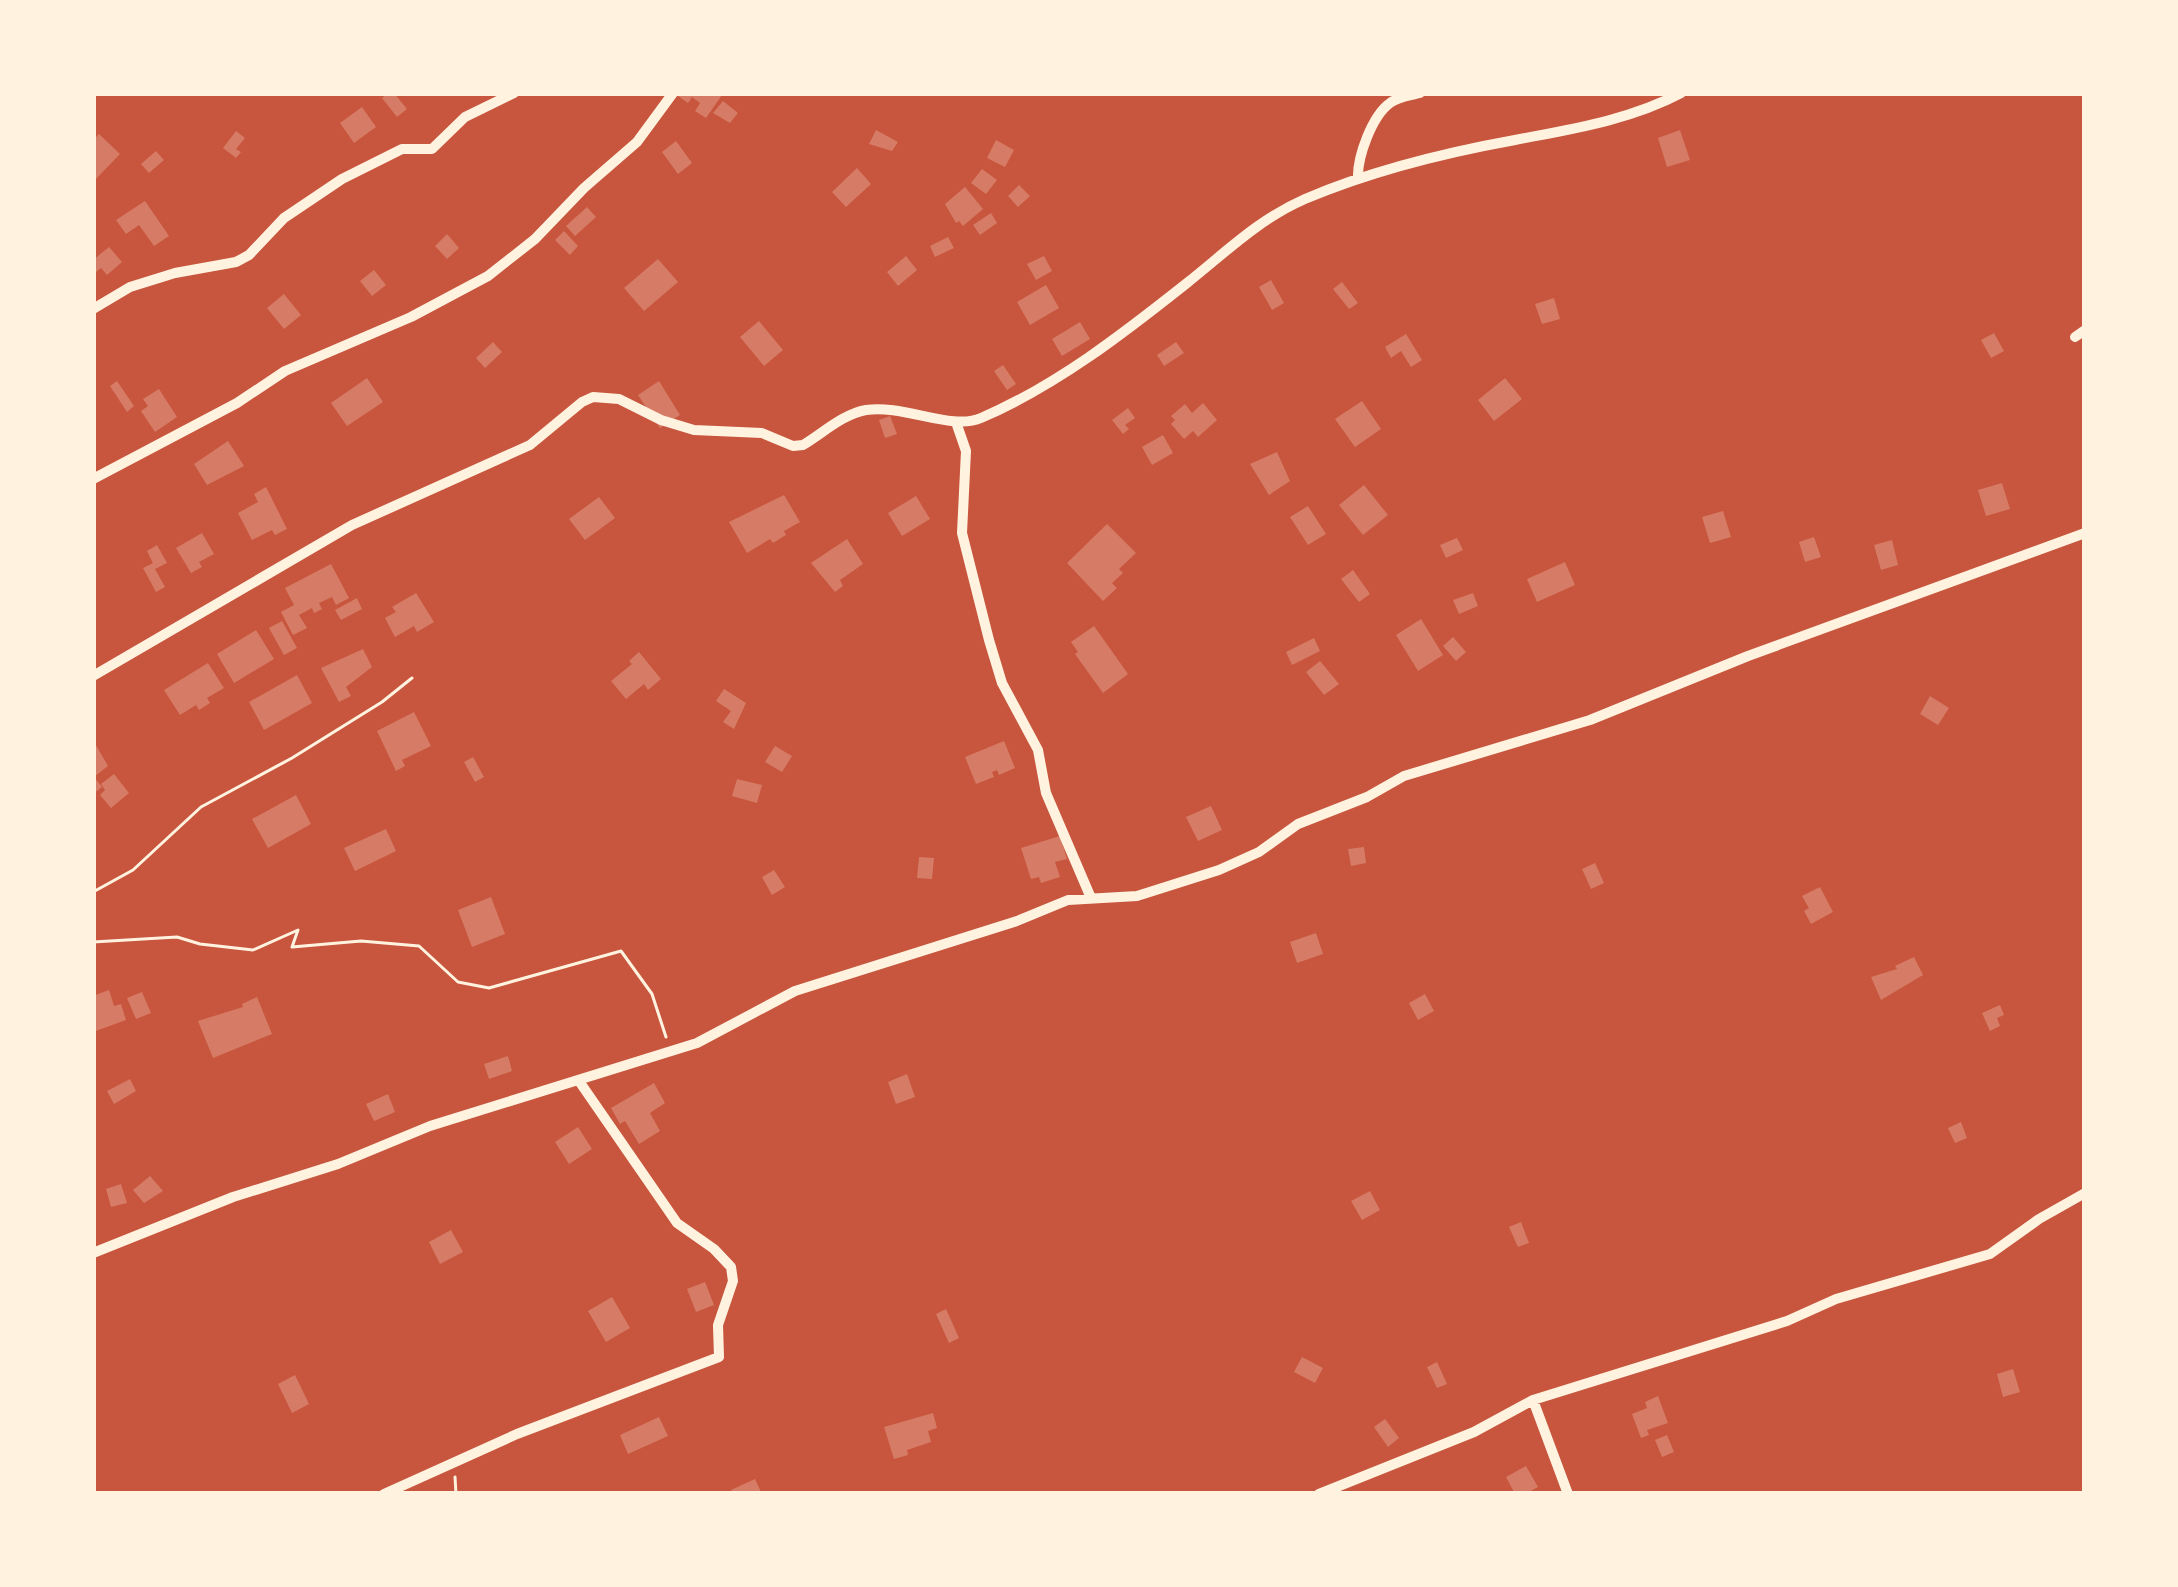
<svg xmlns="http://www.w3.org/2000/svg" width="2178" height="1587" viewBox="0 0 2178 1587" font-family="'DM Sans',sans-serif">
  <rect width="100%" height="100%" fill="#c8553d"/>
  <path fill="#d67c66" d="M388 93H394L407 109 397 117 382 98Z
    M680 93H719L722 95 706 118 695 111 700 103 692 97 688 103 678 96Z
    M723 101 738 113 730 123 713 113Z
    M362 107 376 127 354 143 340 123Z
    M876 130 898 142 892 151 869 144Z
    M1680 130 1690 160 1667 167 1658 138Z
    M236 131 245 138 236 149 241 152 236 158 223 148Z
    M99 134 120 154 93 182V140Z
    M996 140 1014 150 1005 167 987 158Z
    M676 141 692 163 678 174 662 152Z
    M156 151 164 160 149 173 141 164Z
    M857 168 871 184 846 207 832 192Z
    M982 169 997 180 986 194 971 183Z
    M1019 185 1030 196 1018 207 1008 196Z
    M965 187 983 209 963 226 959 221 956 223 945 204Z
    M145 201 169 236 154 246 139 225 126 234 116 220Z
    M587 207 596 217 575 236 566 226Z
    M991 213 997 223 980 235 973 225Z
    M564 231 578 246 570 255 555 240Z
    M447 234 459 248 447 259 435 246Z
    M948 237 954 248 935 257 930 246Z
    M109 247 122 262 107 275 101 268 96 272 93 260Z
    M906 256 917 270 898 286 887 272Z
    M1044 256 1052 271 1036 280 1027 264Z
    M658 259 678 282 644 311 624 288Z
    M374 270 386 285 372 296 360 281Z
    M1271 280 1284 303 1272 310 1259 287Z
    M1342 282 1358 303 1349 309 1333 289Z
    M1046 285 1059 308 1030 325 1017 302Z
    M284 294 301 315 284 329 267 308Z
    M1554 298 1560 319 1542 324 1535 304Z
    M759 321 783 350 764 366 740 337Z
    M1080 322 1090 339 1062 356 1052 339Z
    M1994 333 2004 351 1991 358 1981 340Z
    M1406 334 1422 360 1411 367 1401 351 1391 358 1385 347Z
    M493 342 502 352 485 368 476 358Z
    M1176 342 1184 353 1164 366 1157 355Z
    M1003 365 1016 384 1007 390 994 371Z
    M367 378 383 402 347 426 331 403Z
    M1505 378 1522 399 1494 421 1478 400Z
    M117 381 134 406 127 412 110 386Z
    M659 381 680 415 660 428 638 395Z
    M159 389 177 417 155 432 141 411 148 406 143 399Z
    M1362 401 1381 429 1355 447 1335 419Z
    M1203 403 1217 420 1198 437 1193 431 1184 439 1171 424 1175 420 1171 416 1185 404 1192 413Z
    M1128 408 1135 418 1125 425 1129 429 1123 434 1112 420Z
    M890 416 897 434 885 438 879 420Z
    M1163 435 1173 453 1152 465 1142 447Z
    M228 441 244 466 207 485 194 464Z
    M1277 452 1290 481 1269 495 1250 464Z
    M2002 483 2010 509 1986 516 1978 490Z
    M1364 485 1388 515 1363 535 1339 505Z
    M266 487 287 529 275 535 272 530 252 540 238 513 258 502 254 494Z
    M784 495 800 522 784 531 786 535 773 543 770 539 747 553 729 522Z
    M916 496 930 519 902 536 888 513Z
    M599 497 615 518 585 540 569 519Z
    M1308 506 1326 534 1308 545 1290 517Z
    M1723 511 1731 537 1710 543 1702 517Z
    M1107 524 1136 553 1119 569 1123 573 1112 583 1117 588 1103 601 1067 563Z
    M202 533 214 554 199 562 202 567 191 573 176 548Z
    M1814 537 1821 557 1805 562 1799 542Z
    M1457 538 1463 550 1446 558 1440 545Z
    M847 539 863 564 840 580 843 586 835 592 811 563Z
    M1892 540 1898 565 1881 570 1874 545Z
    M157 545 167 563 155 569 165 587 156 592 143 568 153 563 147 551Z
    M1565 562 1575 585 1537 602 1527 579Z
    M331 564 349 598 336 605 332 597 319 603 322 609 314 613 312 608 299 615 307 628 293 635 281 612 294 605 285 588Z
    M1353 570 1370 594 1359 602 1341 579Z
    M416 593 434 622 417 632 414 626 395 637 385 618 396 612 392 607Z
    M1473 593 1478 606 1459 614 1453 600Z
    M357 598 362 609 341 620 335 610Z
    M1421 619 1443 655 1418 671 1396 635Z
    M282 621 297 648 284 655 269 628Z
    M1094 626 1128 674 1103 693 1075 654 1078 652 1071 642Z
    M256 630 274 659 234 683 217 654Z
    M1453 637 1466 652 1456 661 1443 646Z
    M1314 638 1320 651 1292 665 1286 652Z
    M363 649 372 667 346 687 351 696 339 702 321 668Z
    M639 652 661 679 648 690 644 684 626 699 611 681 632 664 629 661Z
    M1320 661 1339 684 1324 695 1306 672Z
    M208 663 224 688 207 698 210 703 199 710 196 705 180 715 164 690Z
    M297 675 312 703 264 730 249 702Z
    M724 689 746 703 734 729 723 722 731 711 716 701Z
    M1930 696 1949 708 1938 725 1920 714Z
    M414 712 431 746 402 760 405 766 396 771 377 731Z
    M93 740 108 766 94 777 102 787 93 794Z
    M1004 741 1015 768 999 775 997 770 992 772 994 777 976 784 965 757Z
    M775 746 792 756 782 772 765 762Z
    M473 757 484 777 475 782 464 762Z
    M114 774 129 793 111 808 100 795 105 790 101 784Z
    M737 779 762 785 757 803 732 796Z
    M296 795 311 824 268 848 252 819Z
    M1211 806 1222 830 1198 841 1186 817Z
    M386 829 396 851 355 871 344 848Z
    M1060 836 1067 859 1055 862 1060 877 1041 883 1039 877 1031 879 1021 848Z
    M1364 847 1366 863 1351 866 1348 849Z
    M919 857 934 858 932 879 917 878Z
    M1595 863 1604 883 1591 889 1582 869Z
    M774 870 785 887 772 895 762 877Z
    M1820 887 1833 912 1811 924 1804 911 1809 908 1802 896Z
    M491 897 505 934 472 947 458 910Z
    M1316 933 1323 954 1297 963 1290 942Z
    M1914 957 1923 975 1881 1000 1871 977 1897 969 1895 966Z
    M109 990 114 1006 121 1004 126 1020 93 1032V996Z
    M142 992 151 1013 136 1019 127 998Z
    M1425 994 1434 1011 1418 1020 1409 1003Z
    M257 997 272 1034 213 1058 198 1021 243 1007 242 1004Z
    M2000 1005 2004 1015 1997 1018 2000 1026 1990 1031 1982 1013Z
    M508 1056 512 1071 489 1079 484 1064Z
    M907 1074 915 1097 896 1104 888 1082Z
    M130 1079 136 1091 114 1104 107 1091Z
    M654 1083 665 1103 650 1113 660 1131 639 1144 625 1121 620 1124 611 1108Z
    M388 1094 395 1112 374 1121 366 1104Z
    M1961 1122 1967 1138 1955 1143 1948 1128Z
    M578 1127 592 1149 569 1164 555 1142Z
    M150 1176 163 1191 144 1203 133 1190Z
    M121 1184 127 1203 111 1207 106 1189Z
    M1370 1191 1380 1210 1362 1220 1351 1201Z
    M1521 1222 1529 1243 1518 1247 1509 1227Z
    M451 1230 463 1252 440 1264 429 1242Z
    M705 1282 714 1305 696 1312 687 1289Z
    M612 1297 630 1328 606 1342 588 1311Z
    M946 1309 959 1338 949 1343 936 1314Z
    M1302 1357 1323 1368 1315 1383 1294 1372Z
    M1437 1362 1447 1384 1437 1388 1427 1367Z
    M2013 1369 2020 1392 2003 1397 1997 1374Z
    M295 1375 309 1404 292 1413 278 1384Z
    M1658 1396 1668 1423 1647 1430 1649 1435 1641 1438 1632 1414 1647 1408 1645 1402Z
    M933 1413 937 1428 928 1431 931 1442 907 1450 908 1455 894 1459 884 1427Z
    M659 1417 668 1436 628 1454 620 1435Z
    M1385 1419 1399 1438 1388 1447 1374 1427Z
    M1667 1435 1674 1452 1662 1457 1655 1440Z
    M1526 1466 1538 1487 1525 1494H1515L1506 1477Z
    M755 1479 762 1494H733L731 1490Z"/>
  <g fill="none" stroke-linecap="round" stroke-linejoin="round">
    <path stroke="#fff3e0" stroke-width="3" d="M93 892 133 870 201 807 292 758 382 702 412 678
      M93 942 177 937 200 944 253 950 298 930 292 947 361 941 419 946 458 982 489 988 621 951 652 994 666 1037
      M455 1477 456 1494"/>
    <path stroke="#fff3e0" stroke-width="10" d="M1358 179C1357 157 1372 116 1390 103 1397 97 1412 95 1420 93
      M93 309 130 287 175 273 236 262 249 255 284 218 342 179 402 149H432L465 117 514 93
      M2075 337 2085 330
      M957 425 966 451 962 533 989 640 1002 683 1038 750 1046 793 1091 898
      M93 479 237 403 285 371 411 317 488 276 535 239 584 188 637 142 673 93
      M93 676 352 525 530 445 582 402 593 397 619 399 661 420 694 430 762 433 793 446 803 445C823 433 843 414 866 410 903 404 952 431 981 418 1056 386 1124 333 1187 283 1226 252 1259 219 1305 199 1373 170 1443 153 1515 140 1572 129 1630 120 1681 93
      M93 1253 233 1197 338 1164 430 1126 697 1043 795 991 1017 921 1068 900 1137 896 1219 870 1259 852 1298 824 1367 797 1404 776 1590 720 1748 656 2085 533
      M1533 1400 1568 1494
      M384 1494 517 1434 719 1357 718 1325 733 1281 731 1267 714 1249 677 1223 579 1081
      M1319 1494 1474 1432 1533 1400 1787 1321 1836 1299 1990 1254 2039 1219 2085 1193"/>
  </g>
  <rect width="2178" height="1587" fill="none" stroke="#fff3e0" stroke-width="192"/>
</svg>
